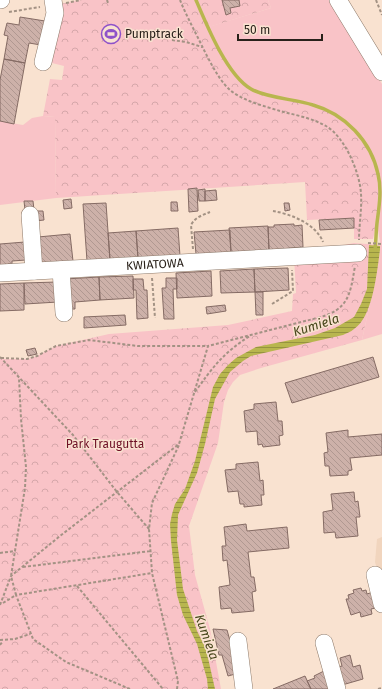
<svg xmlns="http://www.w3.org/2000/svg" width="382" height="689" viewBox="0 0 382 689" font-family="'Fira Sans',sans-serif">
  <defs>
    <pattern id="park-crowns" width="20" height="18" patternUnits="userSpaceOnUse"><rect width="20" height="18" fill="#f9c3c7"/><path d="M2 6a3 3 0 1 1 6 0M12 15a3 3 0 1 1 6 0" fill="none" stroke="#d5a7aa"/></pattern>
    <pattern id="water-rules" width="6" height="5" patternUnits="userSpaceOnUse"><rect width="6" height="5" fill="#b8b64e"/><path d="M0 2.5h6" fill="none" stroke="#969440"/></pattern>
    <pattern id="building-back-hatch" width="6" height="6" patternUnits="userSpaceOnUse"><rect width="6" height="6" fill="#cdb1a9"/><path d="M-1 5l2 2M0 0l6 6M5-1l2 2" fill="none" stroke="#b09891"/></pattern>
  </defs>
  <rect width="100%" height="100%" fill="#f9e2d0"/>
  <path fill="#f1d5be" d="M382 537V588L375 562 377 539Z"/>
  <path fill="#f9c3c7" d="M268 0H331L344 23 382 84V334L362 340 375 280 380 250V242L377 224 380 184 376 164 313 105 264 94 251 90 235 76 208 27 271 8Z
    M43 116 55 117 56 198 0 205V121L23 125 32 118Z"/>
  <path fill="url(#park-crowns)" d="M81 0H268L271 8 209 27C219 49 230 76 251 89 265 98 295 100 313 104 345 113 374 142 379 176 382 197 378 220 373 239H354V218L307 220 305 182 56 198 55 117 43 116 50 79 62 80 64 66 52 63 60 4Z
    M354 243 380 245 375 280 362 340 261 368 240 375 233 382 228 390 224 402 218 443 189 526 195 575 210 629 221 689H0V359H28L37 356 56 346 109 334 228 325 292 311 293 294 296 293 294 256Z"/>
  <path fill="url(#water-rules)" d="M369 245 380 246V250C377 271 373 317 354 329 351 332 346 333 343 335L251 356 243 361 230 372 215 399 205 444 197 473 178 515 177 540 183 589 197 631 206 649 215 689H208L207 679 197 644 183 615 177 595 171 541 170 524 172 514 175 504 185 489 195 461 213 387 220 374 228 365 236 358 256 347 315 335 335 328 354 317 361 304 367 289Z"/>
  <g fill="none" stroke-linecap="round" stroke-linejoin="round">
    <path stroke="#b8b64e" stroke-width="3.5" d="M196 0C207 26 227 75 251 89 266 98 295 99 313 105 345 114 371 141 378 174 382 190 379 207 377 223 376 232 376 241 375 250"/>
  </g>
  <path fill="url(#building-back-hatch)" stroke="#856b64" d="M222 0H239L240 6 230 8 231 13 226 15Z
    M20 17 45 21 41 45 29 43 25 63 4 59 8 36 4 35 7 23 19 25Z
    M4 59 25 63 14 124 0 121V80Z
    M197 188 198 211 189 212 188 189Z
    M205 189V201H199L198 190Z
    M216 190 217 200 205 201V191Z
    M71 199 72 208 64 209 63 200Z
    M24 201H33L34 210H25Z
    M171 202H177L178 211H171Z
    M106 203 110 260 87 261 83 204Z
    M284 203H289L290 210 285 211Z
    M34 211H43L44 220 35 221Z
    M354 218V228L320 230 319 220Z
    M294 224V226L302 225 303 247 269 250 268 227H274V225Z
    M268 226 269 250 231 252 229 228Z
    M178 228 180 256 138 258 136 231Z
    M230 230 231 252 196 254 194 232Z
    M136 231 138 258 110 260 108 233Z
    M70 234 73 261 40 264 38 237Z
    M25 242 26 260 12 261V264H8V266L0 265V244Z
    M288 268 289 290 255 292 254 269Z
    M254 269 255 292 221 293 220 271Z
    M211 271 212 296 177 298 176 273Z
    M133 276 134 298 100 300 99 277Z
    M99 277 100 300 75 302V309H67L65 279Z
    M166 278H177V289H173L174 319H164L162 288H166Z
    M133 279H143L144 290H147L148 318 137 319 136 290H133Z
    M57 282 58 302 25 304 24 283Z
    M24 283V310L0 311V284Z
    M255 292H263V315H256Z
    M225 305 226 311 207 314 206 307Z
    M125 315 126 325 84 328V317Z
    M35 348 37 354 28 356 26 350Z
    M373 357 379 377 292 403 285 383Z
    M276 402 278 421H282L283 435 279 436 280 445 263 447 262 444 258 445 257 431 246 432 244 411 254 409V404Z
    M348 430V437L382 434V455L350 458 352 470 348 471V475L330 476 329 466H325L324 453 328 452 326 433Z
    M258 462 260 481 263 480 264 495H261L262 505 244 507V504H240L238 491 228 492 225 470 236 469V464Z
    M354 492 355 502 358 501 360 517H356L358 536 336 538 335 532 324 533 323 512 333 510 331 494Z
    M246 524 247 531 287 527 289 548 248 552 251 577H254L256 591 252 592 254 611 232 613 231 608 221 609 219 587 230 585 227 560 223 561 222 546H226L224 527Z
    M361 588 362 591 366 590 367 594 376 591 380 607 371 609 372 614 361 617 360 612 351 615 346 599H349L348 595 354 593 353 590Z
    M213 629 227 630 239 673 228 676 222 655H219Z
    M350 655 353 667 360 665 363 679 342 685 338 667 342 666 340 658Z
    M324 671 331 689H311L307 681 315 678 314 676Z
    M305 676 311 689H273Z"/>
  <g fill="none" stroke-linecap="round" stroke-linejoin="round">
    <g stroke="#8e7a6a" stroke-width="18">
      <g id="minor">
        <path d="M0 0H1"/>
        <path d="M338 0 382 72"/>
        <path d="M43 62 55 13 53 0"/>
        <path d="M30 215 34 271"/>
        <path d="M61 270 64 313"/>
        <path id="s1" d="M0 273 358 253"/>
        <path d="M375 575 382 604"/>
        <path d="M238 641 244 689"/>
        <path d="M324 643 337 689"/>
      </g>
    </g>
    <path stroke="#a39284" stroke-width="2" stroke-dasharray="3 2" stroke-linecap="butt" d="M107 0 108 3
      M180 0C184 10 189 20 194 30 203 47 216 78 230 90 243 101 264 106 280 111 295 115 312 118 326 126 345 137 360 173 361 194 362 209 359 225 359 240
      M376 0 382 15
      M66 3 81 0
      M9 12 40 7
      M172 40 186 42 202 47
      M273 211C291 214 316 224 323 242
      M368 243 382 244
      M193 249 191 225C195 217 203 215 210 212
      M152 278 155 318
      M272 304 293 291 292 270
      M0 357 73 435 117 492 149 529
      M1 358 27 359 37 356 56 346 89 340 138 346H208
      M195 392C212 368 224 352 250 336
      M0 553 15 551
      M23 567 151 551
      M77 586 163 689
      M3 603 16 595 11 576 25 488 26 467 21 419 19 378
      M0 605 11 576 60 536 179 444 208 346 317 318C349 310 350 295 355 266
      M0 640 15 639 30 634
      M0 645 3 641
      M130 689 66 662 33 639 16 595 152 573
      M177 689 178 681 152 573 149 529 152 503 179 445
      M378 689 382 688"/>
    <use href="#minor" stroke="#fff" stroke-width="17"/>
  </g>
  <defs>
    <g id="stadium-ring" transform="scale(1)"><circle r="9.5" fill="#f9e2d0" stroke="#8e52c9" stroke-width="1.5"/><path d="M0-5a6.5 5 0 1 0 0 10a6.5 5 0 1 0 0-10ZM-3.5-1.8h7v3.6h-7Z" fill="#8e52c9"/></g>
  </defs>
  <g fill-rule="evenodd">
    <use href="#stadium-ring" x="111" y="34"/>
  </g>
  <g text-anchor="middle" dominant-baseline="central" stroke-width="3" stroke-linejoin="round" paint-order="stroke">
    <g font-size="12" fill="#29211a" stroke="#f9e2d0" text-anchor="start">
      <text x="125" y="34">Pumptrack</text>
    </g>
    <g font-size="12" fill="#29211a" stroke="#f9e2d0">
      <text stroke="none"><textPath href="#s1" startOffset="155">KWIATOWA</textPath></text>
    </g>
    <g font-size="12" fill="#6e1126" stroke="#f9e2d0">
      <text x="105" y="444">Park Traugutta</text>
    </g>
    <g font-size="13" font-style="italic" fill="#47461b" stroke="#f9e2d0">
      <text transform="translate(316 325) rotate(-18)">Kumiela</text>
      <text transform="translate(207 637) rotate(70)">Kumiela</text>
    </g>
  </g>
  <path d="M238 34v6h84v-6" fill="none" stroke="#29211a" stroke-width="2"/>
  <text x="244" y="34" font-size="12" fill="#29211a" stroke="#f9e2d0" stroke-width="3" paint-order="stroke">50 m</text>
</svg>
